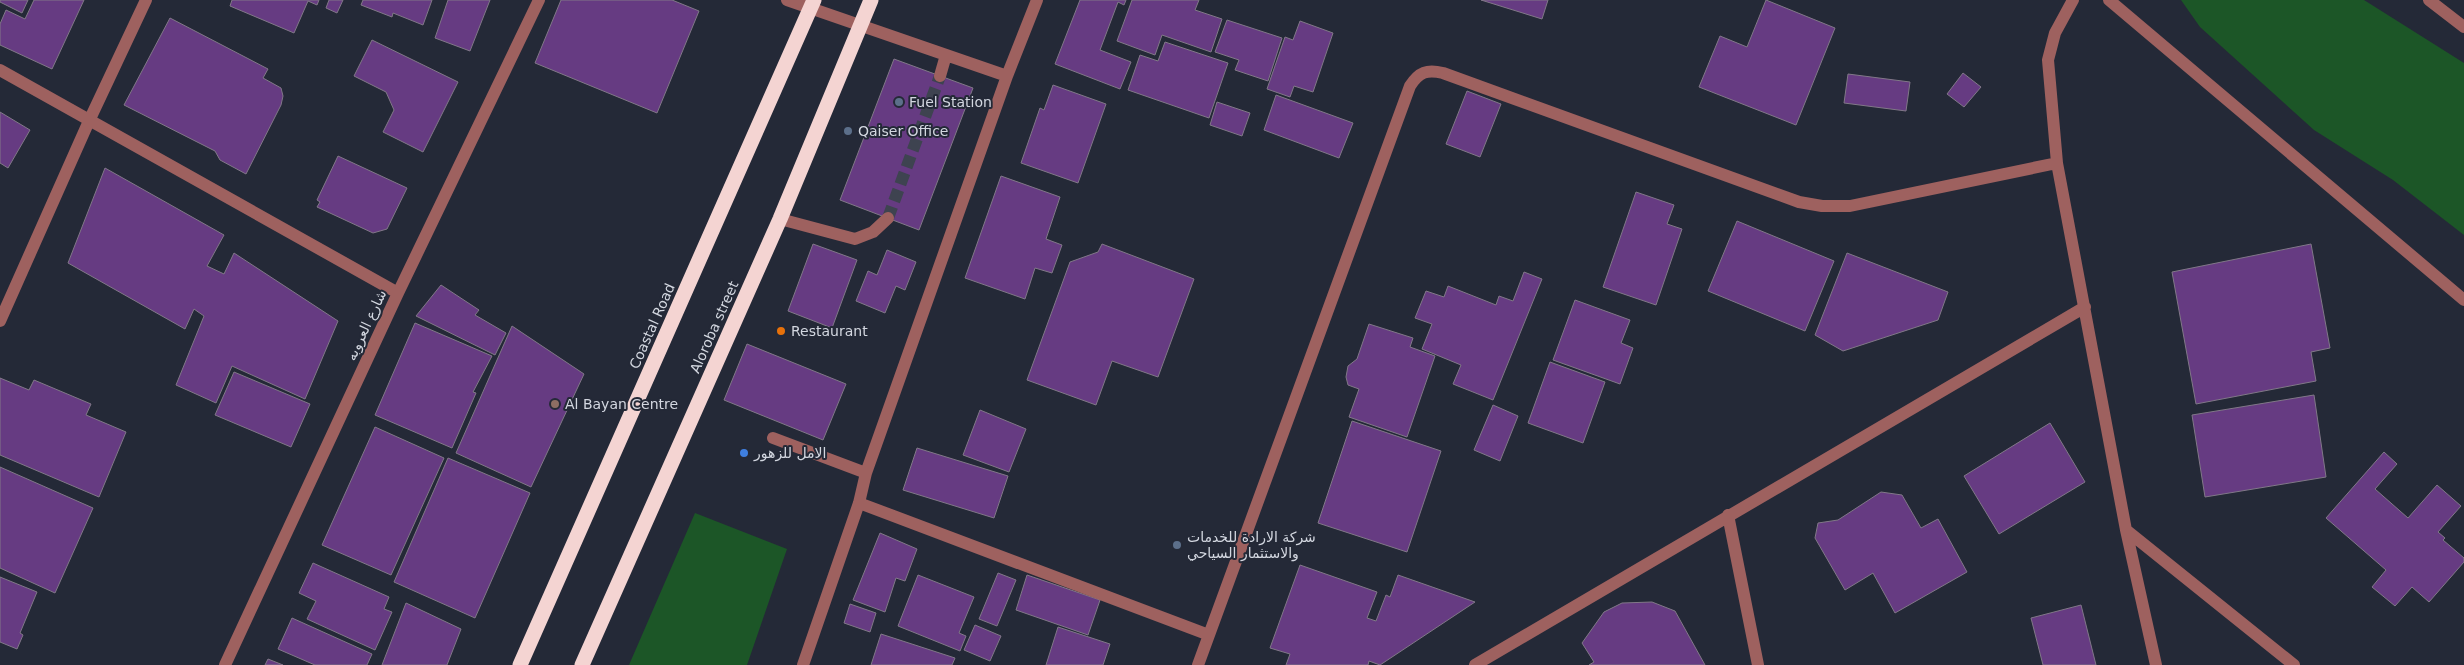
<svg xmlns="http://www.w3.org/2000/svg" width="2464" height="665" viewBox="0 0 2464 665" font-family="'DejaVu Sans','Noto Sans Arabic',sans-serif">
  <rect width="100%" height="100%" fill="#242937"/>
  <path fill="#1c5627" d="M2181 0H2364L2464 63V235L2393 180 2314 130 2200 27Z
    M695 513 787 549 747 665H629Z"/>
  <path fill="#663b82" stroke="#817888" d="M0 0H28L22 13 0 2Z
    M34 0H84L52 69 0 45V24L6 10 25 19Z
    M232 0H319L317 5 308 1 294 33 230 6Z
    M329 0H343L337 13 326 8Z
    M363 0H432L423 25 393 13 392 17 361 5Z
    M448 0H490L470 51 435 38Z
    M561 0H672L699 11 657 113 535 63Z
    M1080 0H1126L1124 5 1118 2 1100 50 1131 62 1120 89 1055 64Z
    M1132 0H1199L1195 10 1222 19 1211 52 1162 35 1155 55 1117 41Z
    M1481 0H1548L1542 19Z
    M1766 0 1835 28 1796 125 1699 87 1720 36 1747 47Z
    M170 18 268 69 263 78 281 88 283 96 281 105 246 174 220 160 215 151 124 105Z
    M1227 20 1282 38 1268 81 1235 70 1239 60 1215 52Z
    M1300 21 1333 33 1313 92 1294 86 1290 97 1267 89 1285 37 1293 40Z
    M372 40 458 82 423 152 383 132 394 110 386 92 354 76Z
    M1165 42 1228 63 1209 118 1128 90 1140 55 1158 61Z
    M894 59 973 88 919 230 840 200Z
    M1963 73 1981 87 1964 107 1947 94Z
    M1848 74 1910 82 1906 111 1844 103Z
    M1053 85 1106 104 1078 183 1021 163 1040 108 1044 110Z
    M1467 91 1501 104 1480 157 1446 144Z
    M1276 95 1353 123 1339 158 1264 130Z
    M1217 102 1250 113 1242 136 1210 125Z
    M0 112 30 130 8 168 0 163Z
    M338 156 407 188 387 229 373 233 317 207 320 202 317 200Z
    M105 168 224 235 207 266 224 274 234 253 338 321 305 399 232 366 216 403 176 385 204 316 194 309 185 329 68 263Z
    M1001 176 1060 197 1046 239 1062 245 1052 273 1035 268 1025 299 965 278Z
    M1636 192 1674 205 1667 224 1682 229 1656 305 1603 287Z
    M1737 221 1834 261 1805 331 1708 291Z
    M813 244 857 260 832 328 788 311Z
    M1102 244 1194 279 1158 377 1112 361 1096 405 1027 380 1070 262 1098 252Z
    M2311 244 2330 348 2311 352 2316 381 2196 404 2172 272Z
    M887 250 916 262 905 290 896 286 885 313 856 301 868 271 877 275Z
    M1847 253 1948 292 1938 320 1843 351 1815 335Z
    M1524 272 1542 279 1493 400 1453 384 1461 365 1422 349 1432 324 1415 318 1426 291 1444 297 1448 286 1496 305 1499 296 1513 301Z
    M441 285 479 310 475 315 506 333 495 355 416 316Z
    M1575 300 1630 320 1621 343 1633 348 1620 384 1553 360Z
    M415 323 492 356 473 392 476 393 452 448 375 415Z
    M1369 324 1413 338 1410 347 1435 356 1407 437 1349 417 1359 389 1348 385 1346 377 1348 366 1357 359Z
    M512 326 584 374 531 487 456 453Z
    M747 344 846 384 823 440 724 400Z
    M1550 362 1605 382 1583 443 1528 423Z
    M234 372 310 404 291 447 215 415Z
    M0 378 29 390 34 380 91 404 86 415 126 432 99 497 0 455Z
    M2314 395 2326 477 2205 497 2192 415Z
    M1493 405 1518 416 1500 461 1474 450Z
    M980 410 1026 429 1009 472 963 455Z
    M1352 421 1441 451 1407 552 1318 523Z
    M2050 423 2085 482 1999 534 1964 476Z
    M375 427 444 458 391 575 322 545Z
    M917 448 1008 476 994 518 903 490Z
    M2384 452 2397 464 2375 489 2408 518 2437 485 2461 506 2438 532 2445 538 2443 540 2464 558V562L2429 602 2412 587 2395 606 2372 587 2386 570 2326 518Z
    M448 458 530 493 475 618 394 582Z
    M0 467 93 508 55 593 0 568Z
    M1881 492 1902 495 1921 528 1938 519 1967 572 1895 613 1873 573 1845 590 1815 538 1818 523 1838 520Z
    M880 533 917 549 905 581 896 578 885 612 853 600Z
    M313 563 389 597 384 609 392 612 375 650 307 619 316 601 299 593Z
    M1300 565 1377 592 1367 618 1376 621 1386 595 1390 597 1398 575 1475 602 1380 665 1369 661 1368 665H1286L1290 654 1270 648Z
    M998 573 1016 580 997 626 979 619Z
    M918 575 974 597 959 633 966 636 960 651 898 626Z
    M1027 575 1100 600 1088 635 1016 610Z
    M0 577 37 592 20 633 23 635 17 649 0 642Z
    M1652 602 1675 611 1705 665H1589L1594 662 1582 643 1604 612 1622 603Z
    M406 603 461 629 447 665H382Z
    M850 604 876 613 870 632 844 623Z
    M2081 605 2096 665H2043L2031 618Z
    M292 618 372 654 367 665H315L278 649Z
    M975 625 1001 636 990 661 964 650Z
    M1058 627 1110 644 1103 665H1046Z
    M881 634 955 658 952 665H871Z
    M268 659 283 665H265Z"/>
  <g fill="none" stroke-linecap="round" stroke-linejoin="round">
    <path stroke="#3e4350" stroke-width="12" stroke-dasharray="12 6" stroke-linecap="butt" d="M888 218 940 76"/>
    <path stroke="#9e615f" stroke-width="12" d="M787 0 1007 76
      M2073 0 2055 33 2048 60 2057 163 2126 530 2156 665
      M2109 0 2464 300
      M2429 0 2464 27
      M0 70 398 293
      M940 76 946 55
      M780 219 855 239 873 232 888 218
      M0 321 89 121 146 0
      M773 438 866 473
      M859 503 1209 635
      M1728 515 1758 665
      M2126 530 2294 665
      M225 665 398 293 539 0
      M803 665 859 503 866 473 1007 76 1037 0
      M1198 665 1410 86C1419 72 1427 69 1443 73L1799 202 1822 206H1850L2057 163
      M1475 665 2085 307"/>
    <path stroke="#f4d4d2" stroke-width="15" d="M520 665 814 0
      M582 665 780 219 871 0"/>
  </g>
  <g fill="#5c6f8a" stroke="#242937" stroke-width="2">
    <circle cx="899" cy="102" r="5"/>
    <circle cx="848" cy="131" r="5"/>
    <circle cx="1177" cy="545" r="5"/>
  </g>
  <circle fill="#e8710a" stroke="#242937" stroke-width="2" cx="781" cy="331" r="5"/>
  <circle fill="#8d6e63" stroke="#242937" stroke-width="2" cx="555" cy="404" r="5"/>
  <circle fill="#3f7fe0" stroke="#242937" stroke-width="2" cx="744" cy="453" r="5"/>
  <g text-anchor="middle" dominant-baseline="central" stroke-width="4" stroke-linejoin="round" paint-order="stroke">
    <g font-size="14" fill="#d3d7e0" stroke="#242937" text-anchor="start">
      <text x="909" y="102">Fuel Station</text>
      <text x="858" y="131">Qaiser Office</text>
      <text x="791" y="331">Restaurant</text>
      <text x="565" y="404">Al Bayan Centre</text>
      <text x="754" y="453">الامل للزهور</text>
      <text x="1187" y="537">شركة الارادة للخدمات<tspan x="1187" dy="16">والاستثمار السياحي</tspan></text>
    </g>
    <g font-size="14" fill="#d3d7e0" stroke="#242937">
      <text transform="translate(366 325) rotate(-65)">شارع العروبه</text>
      <text transform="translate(652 326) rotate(-66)">Coastal Road</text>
      <text transform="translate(714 327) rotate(-66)">Aloroba street</text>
    </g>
  </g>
</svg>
